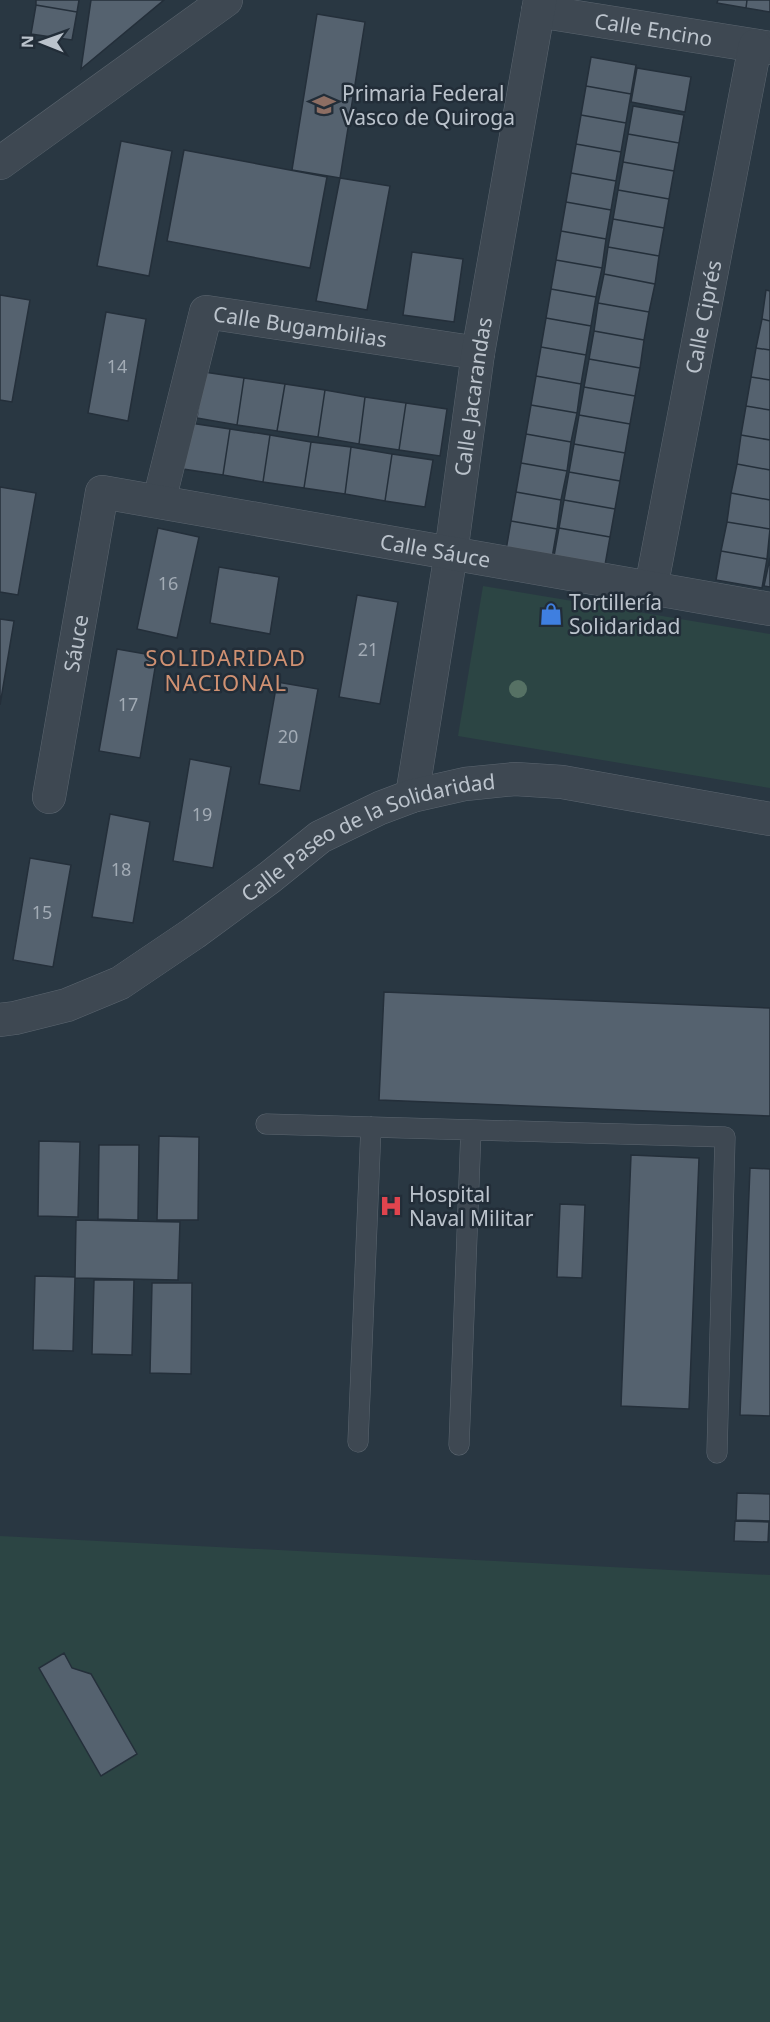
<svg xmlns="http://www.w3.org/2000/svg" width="770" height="2022" viewBox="0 0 770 2022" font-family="'Noto Sans',sans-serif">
  <rect width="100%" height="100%" fill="#293742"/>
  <path fill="#2c4544" d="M483 586 770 634V788L458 736Z
    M0 1536 770 1575V2022H0Z"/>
  <path fill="#55626f" stroke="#242f3a" stroke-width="1.5" d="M36 0H79L77 12 36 5Z
    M91 0H164L81 69Z
    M718 0H747L746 8 717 3Z
    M747 0H770V12L746 8Z
    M36 5 77 12 72 40 31 34Z
    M317 14 365 22 340 178 292 170Z
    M591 57 636 65 631 94 586 86Z
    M637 68 691 77 685 112 631 102Z
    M586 86 631 94 626 123 581 115Z
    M633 106 684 115 679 143 628 134Z
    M581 115 626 123 621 152 576 144Z
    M628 134 679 143 674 171 623 162Z
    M121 141 172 151 149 276 97 266Z
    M576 144 621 152 616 181 571 173Z
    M184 150 327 177 310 268 167 241Z
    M623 162 674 171 669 199 618 190Z
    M571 173 616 181 611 210 566 202Z
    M340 178 390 186 367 310 316 301Z
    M618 190 669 199 664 228 613 219Z
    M566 202 611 210 606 239 561 231Z
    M613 219 664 228 659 256 608 247Z
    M561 231 606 239 602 268 556 260Z
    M608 247 659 256 655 284 604 274Z
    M412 252 463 259 454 322 403 315Z
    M556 260 602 268 596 297 551 289Z
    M604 274 655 284 649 312 598 303Z
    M551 289 596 297 591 326 546 318Z
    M766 290 770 291V321L762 319Z
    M0 295 30 300 12 402 0 400Z
    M598 303 649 312 644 340 594 331Z
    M106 312 146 319 128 421 88 413Z
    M546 318 591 326 586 355 541 347Z
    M762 319 770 321V350L756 348Z
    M594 331 644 340 640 368 589 359Z
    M541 347 586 355 581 384 536 376Z
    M756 348 770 350V380L751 377Z
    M589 359 640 368 635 396 584 387Z
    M204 372 244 378 237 425 197 418Z
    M536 376 581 384 577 413 531 405Z
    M751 377 770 380V410L746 406Z
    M244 378 285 384 277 431 237 425Z
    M285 384 325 390 318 437 277 431Z
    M584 387 635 396 630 424 579 415Z
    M325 390 365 397 359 444 318 437Z
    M365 397 406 403 399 450 359 444Z
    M406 403 447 409 440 456 399 450Z
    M531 405 577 413 571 442 526 434Z
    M746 406 770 410V440L741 435Z
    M579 415 630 424 625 453 574 444Z
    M190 423 230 429 223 475 183 469Z
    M230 429 270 435 263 482 223 475Z
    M526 434 571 442 567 471 521 463Z
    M270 435 311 442 304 488 263 482Z
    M741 435 770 440V470L737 464Z
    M311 442 351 447 345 494 304 488Z
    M574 444 625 453 620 481 569 472Z
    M351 447 392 454 385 501 345 494Z
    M392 454 433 460 425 507 385 501Z
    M521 463 567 471 561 500 516 492Z
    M737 464 770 470V500L731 493Z
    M569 472 620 481 615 509 564 500Z
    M0 487 36 493 18 595 0 592Z
    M516 492 561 500 557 529 511 521Z
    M731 493 770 500V529L727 522Z
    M564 500 615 509 610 537 559 528Z
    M511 521 557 529 552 558 506 550Z
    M727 522 770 529 767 559 721 551Z
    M158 528 199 537 177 638 137 629Z
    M559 528 610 537 605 565 554 556Z
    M721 551 767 559 762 588 716 580Z
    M770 558V587L764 586Z
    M219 567 279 577 270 634 210 623Z
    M357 595 398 602 380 704 339 697Z
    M0 619 14 621 0 705Z
    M117 649 157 656 140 758 99 751Z
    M277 682 318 689 300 791 259 784Z
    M190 759 231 767 213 868 173 861Z
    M110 814 150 822 133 923 92 917Z
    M30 858 71 865 53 967 13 960Z
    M384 992 770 1008V1116L379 1100Z
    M159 1136 199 1137 198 1220H157Z
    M39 1141 80 1142 78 1217 38 1216Z
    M99 1145H139L138 1220 98 1219Z
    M631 1155 699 1158 689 1409 621 1406Z
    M750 1168 770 1169V1416L740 1415Z
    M560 1204 585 1205 582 1278 557 1277Z
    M76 1220 180 1222 178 1280 75 1278Z
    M35 1276 75 1277 73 1351 33 1350Z
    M94 1280H134L132 1355 92 1354Z
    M152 1283H192L191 1374 150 1373Z
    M737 1493 770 1494V1521L736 1520Z
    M735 1521 769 1522 768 1542 734 1541Z
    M64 1653 72 1668 91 1674 137 1754 101 1776 39 1668Z"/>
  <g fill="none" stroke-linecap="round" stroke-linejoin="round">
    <g stroke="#5c6670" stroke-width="21">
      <path id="service" d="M266 1124 725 1137 717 1453
        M358 1442 371 1127
        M459 1445 471 1130"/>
    </g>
    <g stroke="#5c6670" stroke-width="34">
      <g id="minor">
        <path id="s1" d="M538 11 770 48"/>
        <path d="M0 163 226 0"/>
        <path id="s2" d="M159 501 206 312 478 353"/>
        <path id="s3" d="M651 588 755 46"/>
        <path id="s4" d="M412 796 451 553 478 353 540 0"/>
        <path id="s5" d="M49 797 102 492 770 609"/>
      </g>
    </g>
    <g stroke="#5c6670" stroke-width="34">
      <g id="tertiary">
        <path id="s6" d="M0 1020 15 1018 67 1005 120 983 194 933 269 878 320 837 380 808 412 796 465 784 515 779 562 782 770 819"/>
      </g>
    </g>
    <use href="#service" stroke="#3e4852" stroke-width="20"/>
    <use href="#minor" stroke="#3e4852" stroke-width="33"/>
    <use href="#tertiary" stroke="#3e4852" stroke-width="33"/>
  </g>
  <circle fill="#567164" cx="518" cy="689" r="9"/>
  <defs>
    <g id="school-bare" transform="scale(1.8)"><path d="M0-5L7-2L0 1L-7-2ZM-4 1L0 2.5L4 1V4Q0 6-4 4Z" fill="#8d6e63" stroke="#222d38" stroke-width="2.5" paint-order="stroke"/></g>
    <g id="shop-bare" transform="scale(1.8)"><path d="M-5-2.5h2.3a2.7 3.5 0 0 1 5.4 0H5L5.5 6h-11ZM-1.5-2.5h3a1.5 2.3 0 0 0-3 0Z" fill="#3f7fe0" stroke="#222d38" stroke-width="2.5" paint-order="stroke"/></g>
    <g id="hospital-bare" transform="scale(1.8)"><path d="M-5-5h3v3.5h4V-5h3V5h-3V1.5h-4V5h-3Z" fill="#e0444e" stroke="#222d38" stroke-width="2.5" paint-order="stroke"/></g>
  </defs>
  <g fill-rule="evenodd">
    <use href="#school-bare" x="324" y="105"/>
    <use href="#shop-bare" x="551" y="614"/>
    <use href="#hospital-bare" x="391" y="1206"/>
  </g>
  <g text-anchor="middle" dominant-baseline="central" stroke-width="5" stroke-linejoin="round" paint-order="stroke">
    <g font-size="18" fill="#a2abb5">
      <text x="117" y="366">14</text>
      <text x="168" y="583">16</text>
      <text x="368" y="649">21</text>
      <text x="128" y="704">17</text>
      <text x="288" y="736">20</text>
      <text x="202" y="814">19</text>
      <text x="121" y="869">18</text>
      <text x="42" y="912">15</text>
    </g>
    <g font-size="21" fill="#bbc3cc" stroke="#222d38">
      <text stroke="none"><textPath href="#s1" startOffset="117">Calle Encino</textPath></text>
      <text stroke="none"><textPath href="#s3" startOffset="276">Calle Ciprés</textPath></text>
      <text stroke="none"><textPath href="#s2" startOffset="290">Calle Bugambilias</textPath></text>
      <text stroke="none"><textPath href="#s4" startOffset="404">Calle Jacarandas</textPath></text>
      <text stroke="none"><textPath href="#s5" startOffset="648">Calle Sáuce</textPath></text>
      <text stroke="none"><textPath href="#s5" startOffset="156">Sáuce</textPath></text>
      <text stroke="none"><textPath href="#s6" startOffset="418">Calle Paseo de la Solidaridad</textPath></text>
    </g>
    <g font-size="21" fill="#bbc3cc" stroke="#222d38" text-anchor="start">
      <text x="342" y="93">Primaria Federal<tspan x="342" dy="24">Vasco de Quiroga</tspan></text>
      <text x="569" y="602">Tortillería<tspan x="569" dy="24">Solidaridad</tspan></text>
      <text x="409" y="1194">Hospital<tspan x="409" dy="24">Naval Militar</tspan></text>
    </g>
    <g font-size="22" letter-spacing="1.5" fill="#d09172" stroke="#222d38">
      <text x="226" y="657">SOLIDARIDAD<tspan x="226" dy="25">NACIONAL</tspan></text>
    </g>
  </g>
  <g transform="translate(42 42) rotate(271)" stroke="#222d38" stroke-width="4.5" paint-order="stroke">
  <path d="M0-4.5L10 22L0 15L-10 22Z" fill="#bbc3cc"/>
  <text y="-9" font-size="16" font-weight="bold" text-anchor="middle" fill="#bbc3cc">N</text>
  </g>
</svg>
